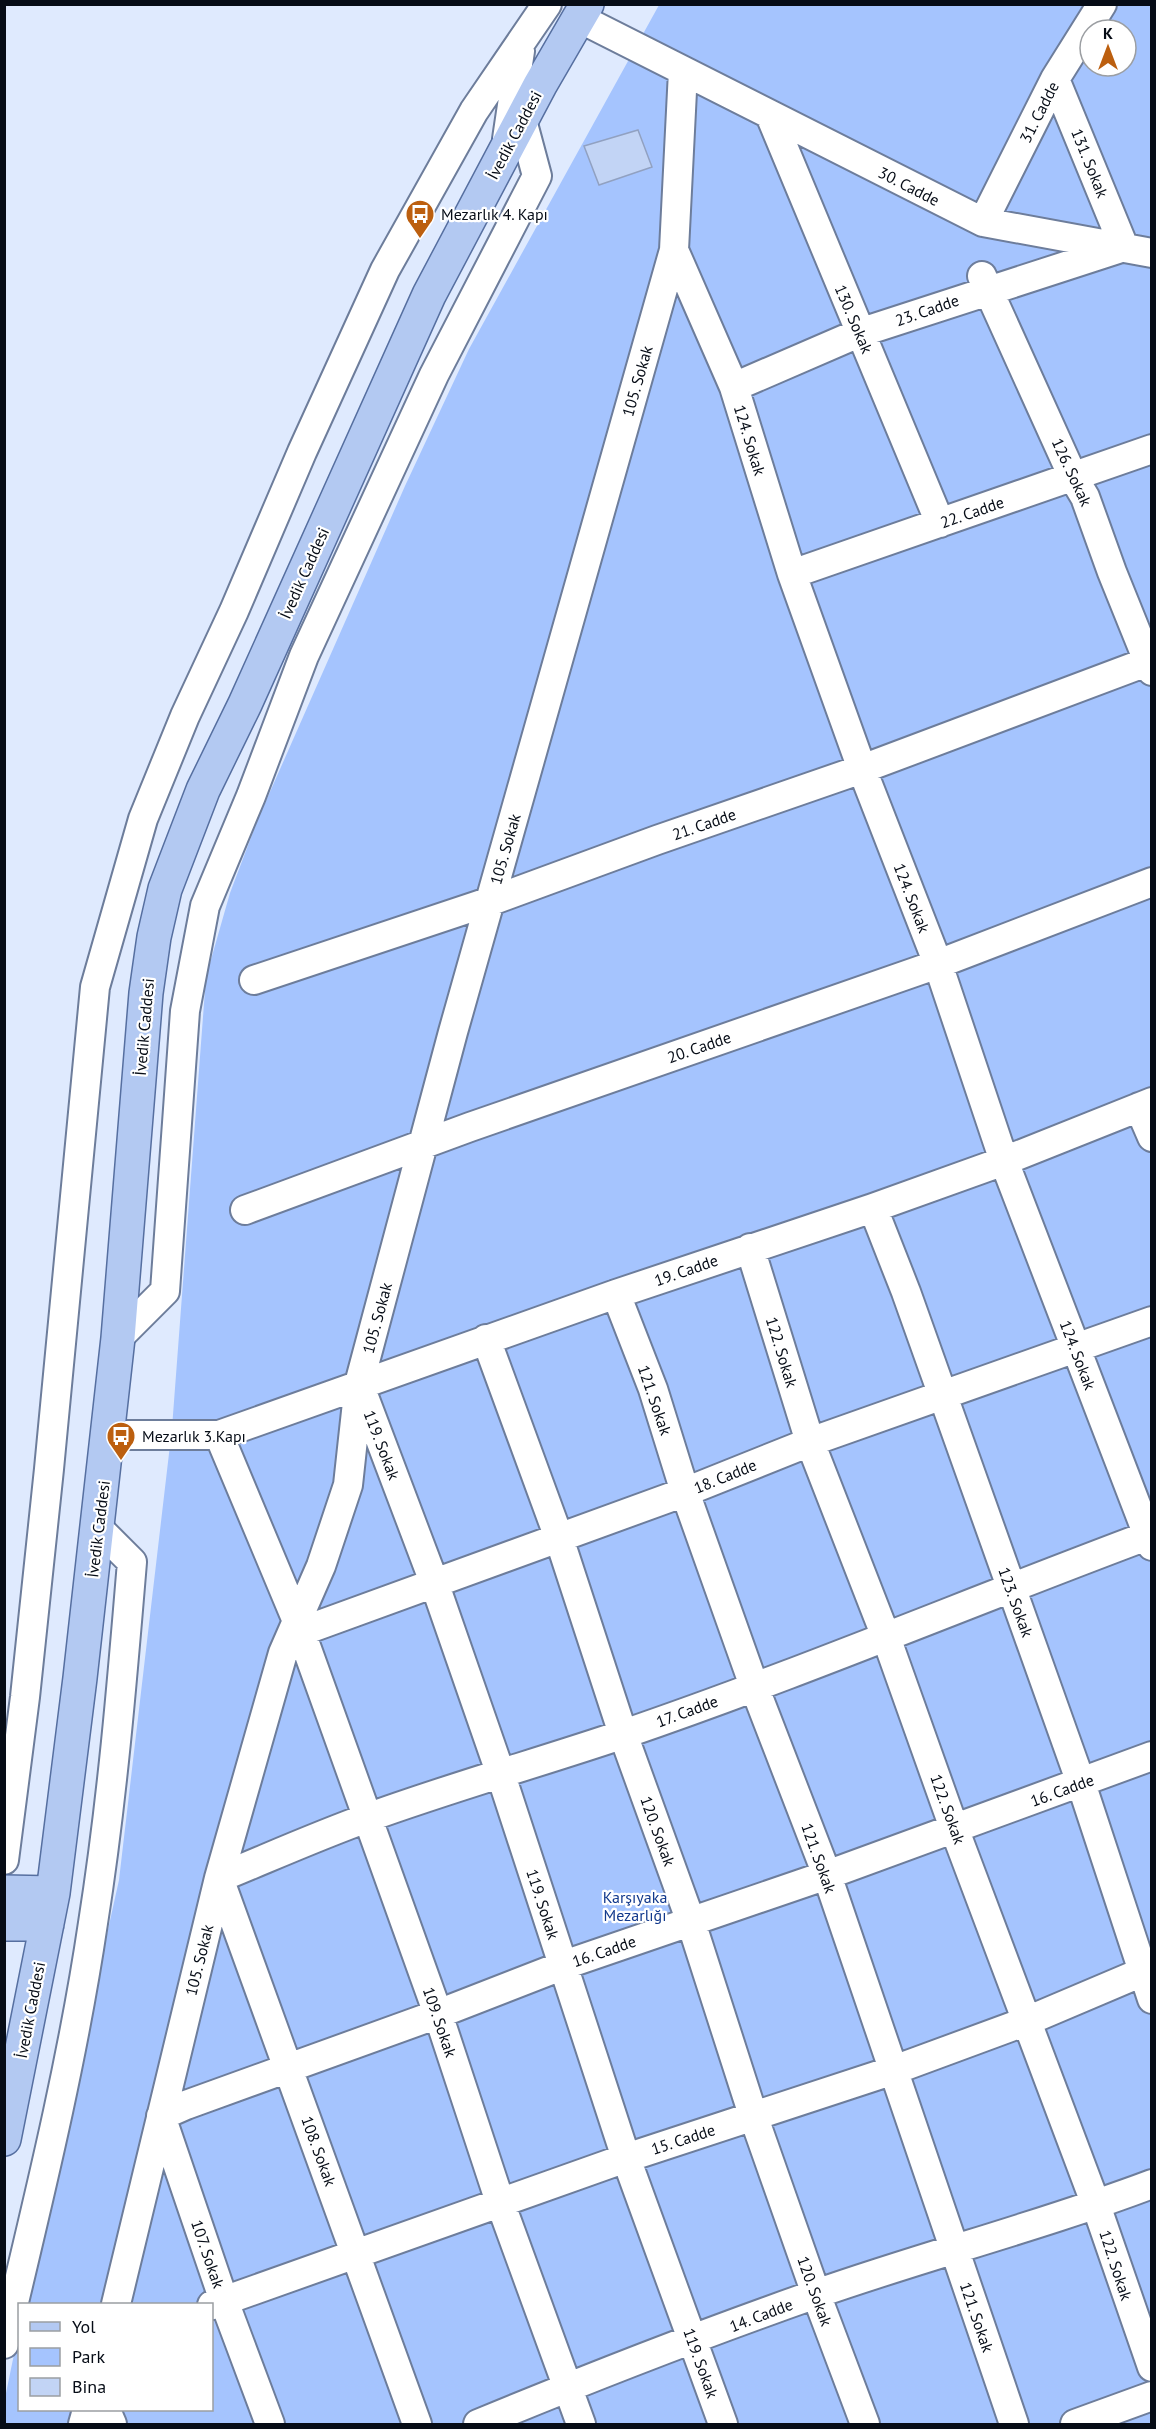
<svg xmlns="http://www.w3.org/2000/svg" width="1156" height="2429" viewBox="0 0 1156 2429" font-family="'PT Sans',sans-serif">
  <rect width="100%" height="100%" fill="#dfeafe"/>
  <path fill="#a5c4fe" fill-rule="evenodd" d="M659 5H1151V2424H5V2398L19 2330 20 2410H212V2304H25L119 1880 172 1428 206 977 230 893 258 819 405 486 469 349ZM1090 30H1126V66H1090Z"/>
  <path fill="#c2d4f5" stroke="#91a1c1" stroke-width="1.5" d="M638 130 652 167 599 185 584 146Z"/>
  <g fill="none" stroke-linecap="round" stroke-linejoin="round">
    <g stroke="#6d7d9b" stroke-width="32">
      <path id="minor" d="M579 18 983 222 1152 253
        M1055 79 1124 247
        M770 115 940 523
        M507 139 520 51
        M983 222 1055 79 1102 4
        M674 250 734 387 792 574 862 769 938 964 1004 1161 1152 1546
        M982 276 1073 477 1085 497 1112 572 1152 671
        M734 387 859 333 1118 249
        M792 574 1152 449
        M254 980 491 901 657 840 862 769 1152 660
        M1139 1107 1152 1137
        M873 1208 906 1292 1081 1783 1152 1999
        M245 1210 470 1127 938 964 1152 882
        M750 1248 810 1442 886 1637 954 1828 1096 2205 1152 2367
        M616 1294 653 1389 685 1492 754 1686 827 1875 1014 2424
        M118 1338 165 1291 185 1011 205 906 251 796 304 656 434 375 537 176 522 120
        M486 1339 559 1538 623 1734 691 1922 753 2115 816 2294 865 2424
        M361 1389 434 1582 500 1772 626 2158 723 2424
        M109 1435H219L616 1294 873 1208 1004 1161 1152 1102
        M219 1435 297 1621 438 2014 500 2202 581 2424
        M300 1632 685 1492 810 1442 1152 1321
        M4 1860 25 1697 49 1469 95 987 143 819 185 716 234 611 302 452 385 270 474 111 547 4
        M116 2304 219 1878 283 1653 321 1566 348 1485 359 1384 453 1032 674 250 683 71
        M212 2305 626 2158 894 2070 1027 2021 1152 1968
        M4 2344C37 2205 72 2065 93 1923 112 1803 122 1683 132 1562L98 1528
        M106 2410 112 2424
        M83 2424 87 2410
        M270 2424 224 2301 161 2116 186 2105 438 2014 564 1965 827 1875 1152 1756
        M417 2424 219 1878C268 1858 317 1836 367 1818 452 1787 538 1763 624 1734 802 1673 975 1600 1152 1534
        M478 2424C589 2378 702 2334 816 2294 927 2255 1041 2226 1152 2184
        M1075 2424 1152 2396"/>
    </g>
    <g stroke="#566fa0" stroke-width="36">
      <path id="major" d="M4 1892 53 1893
        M4 1924H47
        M4 2139 53 1893 80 1678 118 1338 146 993 154 937 165 889 203 790 245 704 429 295 540 85 587 4"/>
    </g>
    <use href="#minor" stroke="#fff" stroke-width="28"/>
    <use href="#major" stroke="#b3c9f2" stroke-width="33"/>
  </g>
  <defs>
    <g id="bus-pin" transform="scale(1.5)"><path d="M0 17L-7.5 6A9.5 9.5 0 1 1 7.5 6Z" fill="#bc5f0f" stroke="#fff"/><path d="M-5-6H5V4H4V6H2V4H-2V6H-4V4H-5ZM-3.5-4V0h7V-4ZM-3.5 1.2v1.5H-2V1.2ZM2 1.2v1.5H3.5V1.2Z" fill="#fff"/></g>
  </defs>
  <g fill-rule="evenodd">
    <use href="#bus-pin" x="420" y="214"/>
    <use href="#bus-pin" x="121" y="1436"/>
  </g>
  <g text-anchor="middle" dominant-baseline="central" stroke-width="4.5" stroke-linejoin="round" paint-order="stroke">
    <g font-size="16" fill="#060c16" stroke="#fff">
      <text transform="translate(1039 112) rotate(-63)">31. Cadde</text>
      <text transform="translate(514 135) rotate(-62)">İvedik Caddesi</text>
      <text transform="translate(1090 163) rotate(68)">131. Sokak</text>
      <text transform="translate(909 186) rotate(27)">30. Cadde</text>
      <text transform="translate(927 310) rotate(-19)">23. Cadde</text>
      <text transform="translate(854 319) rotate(67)">130. Sokak</text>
      <text transform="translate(637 381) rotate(-74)">105. Sokak</text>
      <text transform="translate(750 440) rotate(73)">124. Sokak</text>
      <text transform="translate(1072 472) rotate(65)">126. Sokak</text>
      <text transform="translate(972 512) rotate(-19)">22. Cadde</text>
      <text transform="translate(304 573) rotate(-66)">İvedik Caddesi</text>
      <text transform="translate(704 824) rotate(-19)">21. Cadde</text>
      <text transform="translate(505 849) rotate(-74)">105. Sokak</text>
      <text transform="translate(912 898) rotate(69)">124. Sokak</text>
      <text transform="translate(144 1027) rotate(-85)">İvedik Caddesi</text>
      <text transform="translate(699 1047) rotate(-19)">20. Cadde</text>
      <text transform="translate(686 1270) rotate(-19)">19. Cadde</text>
      <text transform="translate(377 1318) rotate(-75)">105. Sokak</text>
      <text transform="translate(782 1352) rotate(73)">122. Sokak</text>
      <text transform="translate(1078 1355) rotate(69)">124. Sokak</text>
      <text transform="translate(655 1400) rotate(71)">121. Sokak</text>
      <text transform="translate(382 1445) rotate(69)">119. Sokak</text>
      <text transform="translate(725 1476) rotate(-22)">18. Cadde</text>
      <text transform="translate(98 1529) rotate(-83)">İvedik Caddesi</text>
      <text transform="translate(1016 1602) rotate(70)">123. Sokak</text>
      <text transform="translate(687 1711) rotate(-20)">17. Cadde</text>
      <text transform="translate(1062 1790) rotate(-20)">16. Cadde</text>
      <text transform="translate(948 1809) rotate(70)">122. Sokak</text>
      <text transform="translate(658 1831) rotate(70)">120. Sokak</text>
      <text transform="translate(819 1858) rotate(70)">121. Sokak</text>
      <text transform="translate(543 1904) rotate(72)">119. Sokak</text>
      <text transform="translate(604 1951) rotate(-19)">16. Cadde</text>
      <text transform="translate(199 1960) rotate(-76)">105. Sokak</text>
      <text transform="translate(30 2010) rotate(-79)">İvedik Caddesi</text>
      <text transform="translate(440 2022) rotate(71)">109. Sokak</text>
      <text transform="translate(683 2139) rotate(-18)">15. Cadde</text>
      <text transform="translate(319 2151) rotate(70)">108. Sokak</text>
      <text transform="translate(208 2254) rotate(71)">107. Sokak</text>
      <text transform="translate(1116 2265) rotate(72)">122. Sokak</text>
      <text transform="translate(815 2291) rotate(70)">120. Sokak</text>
      <text transform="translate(761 2315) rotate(-21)">14. Cadde</text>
      <text transform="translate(977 2317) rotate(71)">121. Sokak</text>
      <text transform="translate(701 2363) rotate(70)">119. Sokak</text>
    </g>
    <g font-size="16" fill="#060c16" stroke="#fff" text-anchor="start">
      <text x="441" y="214">Mezarlık 4. Kapı</text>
      <text x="142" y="1436">Mezarlık 3.Kapı</text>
    </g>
    <g font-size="16" fill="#12398c" stroke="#fff">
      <text x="635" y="1897">Karşıyaka<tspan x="635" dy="18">Mezarlığı</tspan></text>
    </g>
  </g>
  <rect width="1156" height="2429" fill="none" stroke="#060c16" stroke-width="12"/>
  <rect x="18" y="2303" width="195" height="108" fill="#ffffff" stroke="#9b9ea2" stroke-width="1.5"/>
  <rect x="30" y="2322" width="30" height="9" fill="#b3c9f2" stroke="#9b9ea2" stroke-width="1.5"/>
  <text x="72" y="2333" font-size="18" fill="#060c16">Yol</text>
  <rect x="30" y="2348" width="30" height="18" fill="#a5c4fe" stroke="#9b9ea2" stroke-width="1.5"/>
  <text x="72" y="2363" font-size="18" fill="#060c16">Park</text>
  <rect x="30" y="2378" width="30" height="18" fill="#c2d4f5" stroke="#9b9ea2" stroke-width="1.5"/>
  <text x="72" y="2393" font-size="18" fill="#060c16">Bina</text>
  <g transform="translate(1108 48)"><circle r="28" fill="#ffffff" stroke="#9b9ea2" stroke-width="1.5"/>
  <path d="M0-4.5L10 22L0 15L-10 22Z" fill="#bc5f0f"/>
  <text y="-9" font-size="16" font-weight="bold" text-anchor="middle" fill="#060c16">K</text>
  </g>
</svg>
